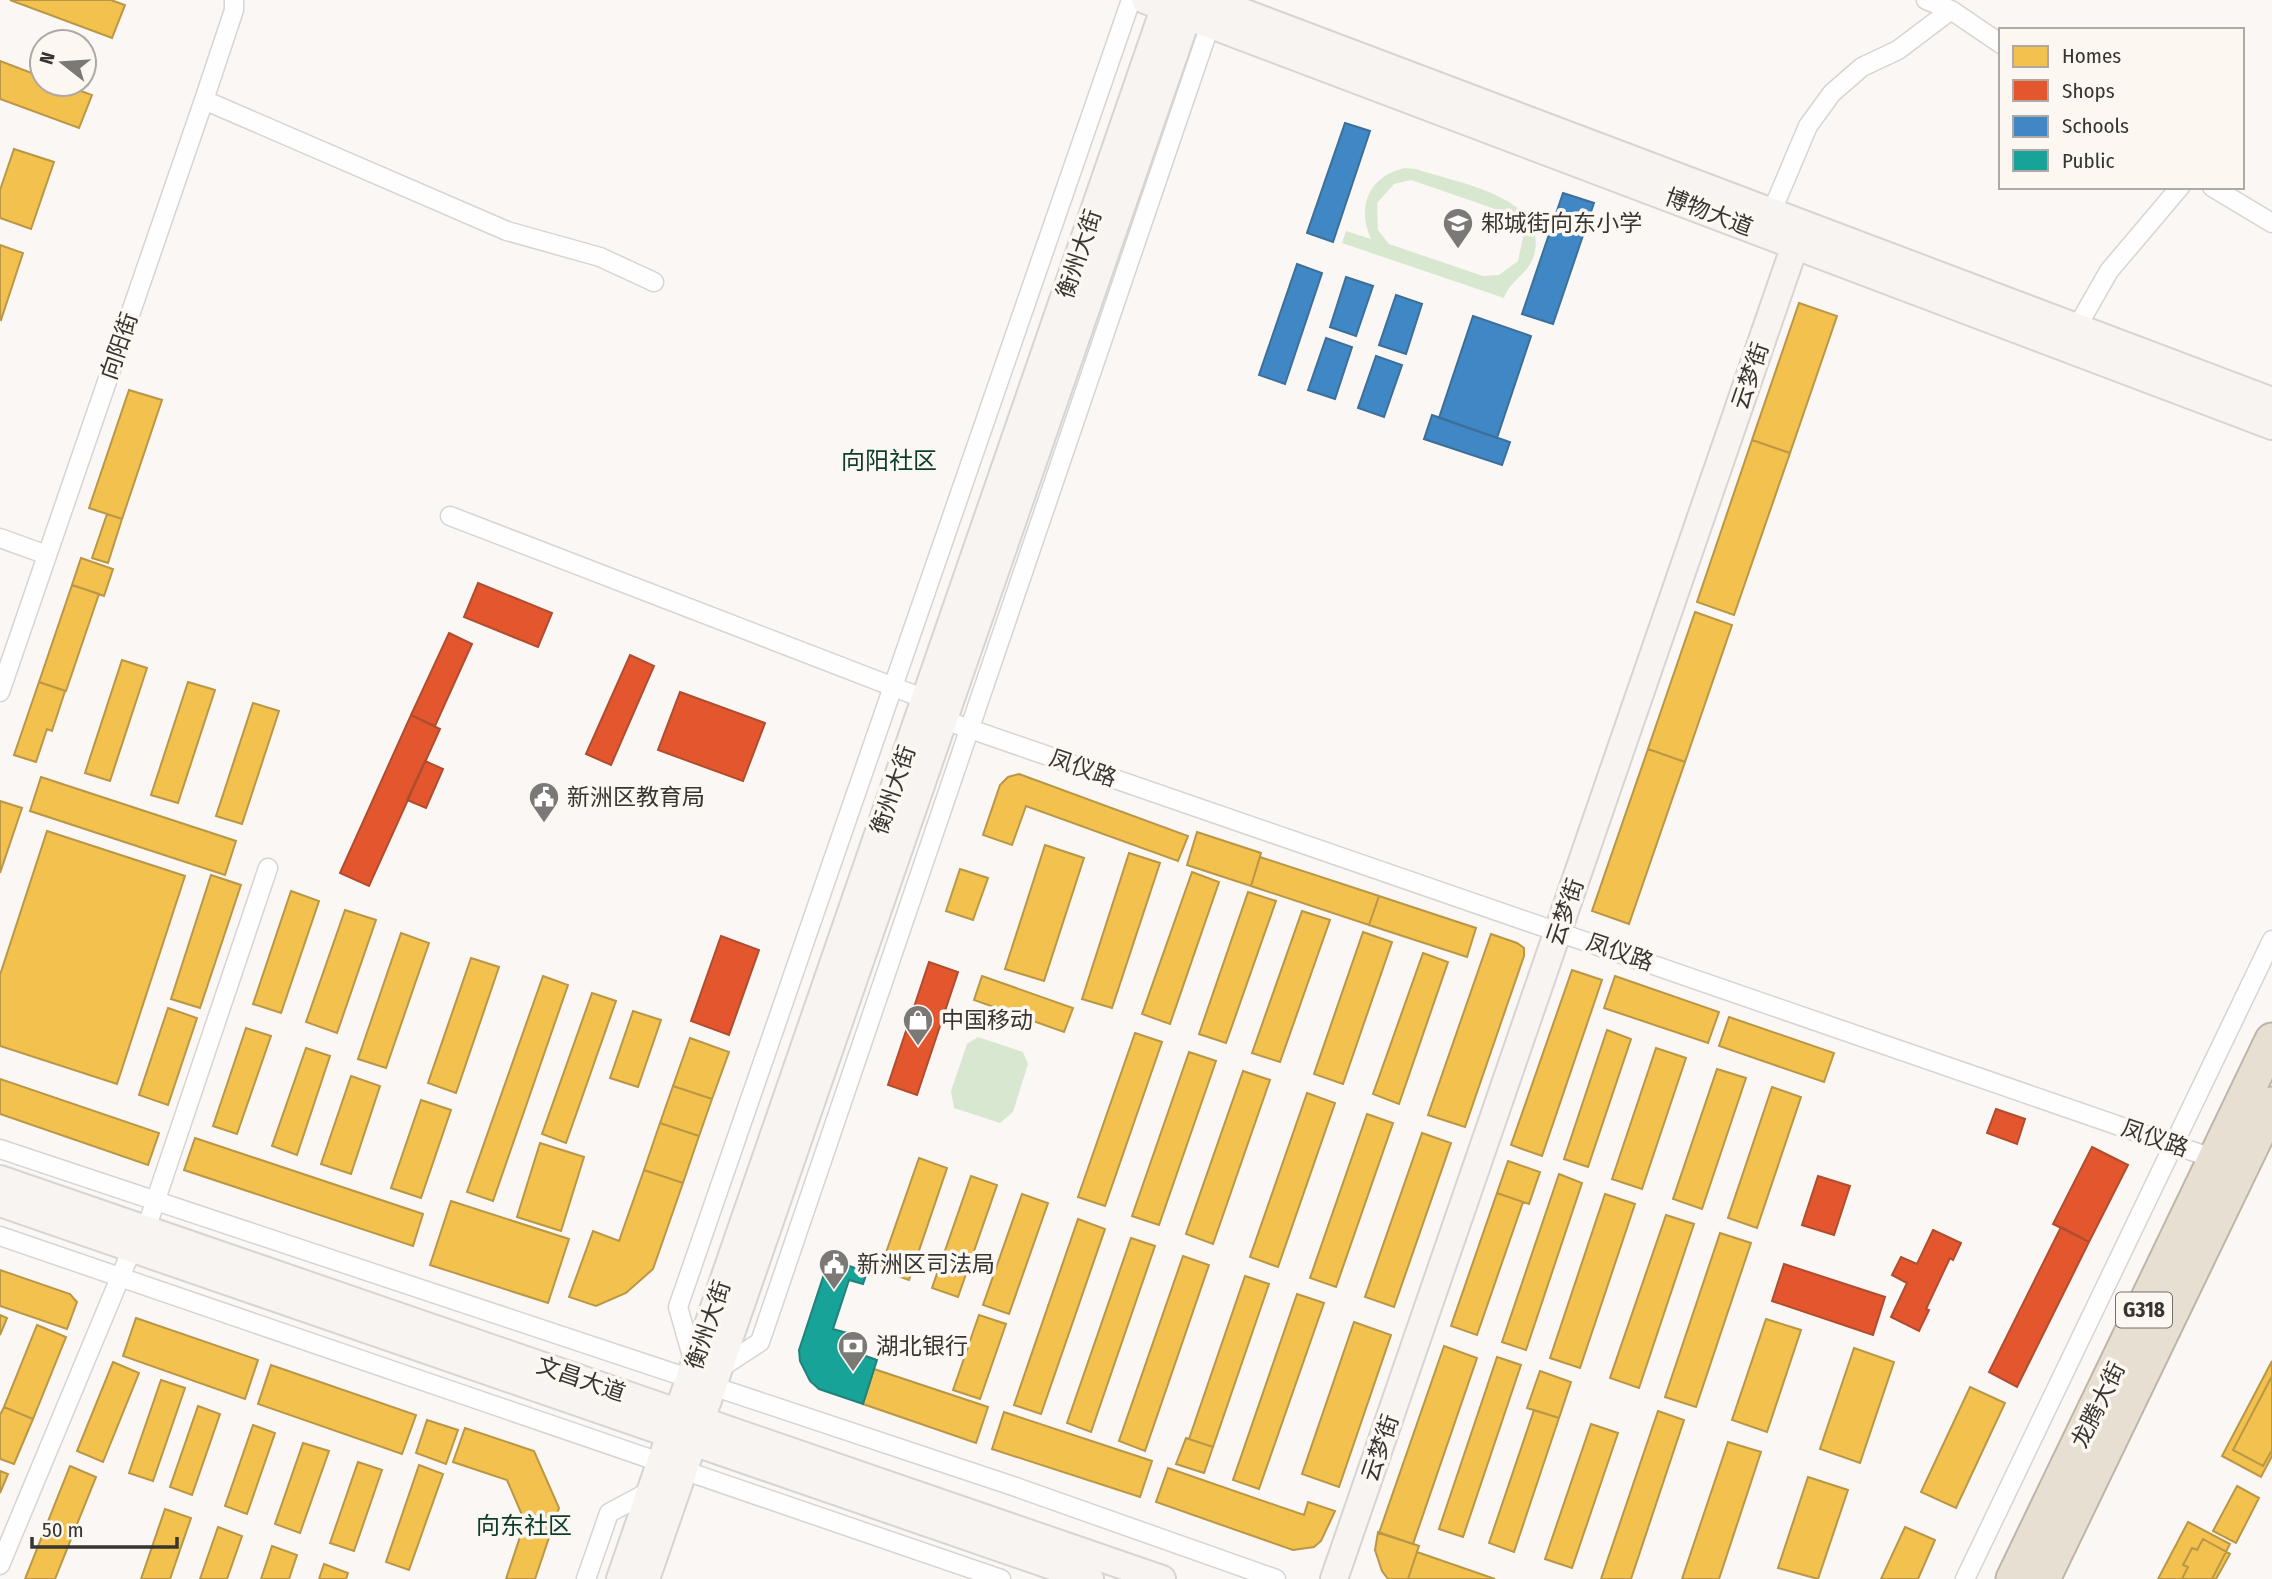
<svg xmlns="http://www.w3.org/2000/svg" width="2272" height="1579" viewBox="0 0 2272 1579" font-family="'Fira Sans Condensed','Noto Sans SC',sans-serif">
  <rect width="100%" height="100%" fill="#faf7f5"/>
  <path fill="#d8e8d0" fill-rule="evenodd" d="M1405 168 1416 169C1456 183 1550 196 1534 255 1529 274 1510 280 1504 298L1342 243 1346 231 1371 239C1356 207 1369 176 1405 168ZM1411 180 1504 212 1517 222 1523 237 1518 261 1499 275 1483 276 1389 244 1378 230 1377 203 1394 184Z
    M978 1037 1023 1052 1028 1064 1013 1112 1000 1123 954 1108 951 1091 967 1044Z"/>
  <path fill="#f2c14e" stroke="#ba9746" stroke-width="2" d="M10 0H111L125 5 112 38Z
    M0 61 42 77V84H62L92 95 79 128 0 99Z
    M14 149 54 162 31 229 0 218V190Z
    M0 245 23 253 1 320 0 319Z
    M1799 303 1837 316 1790 453 1752 440Z
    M129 390 162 400 122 519 89 508Z
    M1752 440 1790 453 1734 615 1697 602Z
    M107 514 122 519 108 563 92 558Z
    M81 558 113 569 104 596 72 585Z
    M72 585 99 594 66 691 39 682Z
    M1695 612 1732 625 1685 762 1648 749Z
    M122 660 147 668 110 781 85 773Z
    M39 682 65 691 52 731 47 729 36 762 14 755Z
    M188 682 215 690 178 803 151 795Z
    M253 703 279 711 242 824 216 816Z
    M1648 749 1685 762 1629 924 1592 911Z
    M1019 774 1188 836 1178 861 1026 806 1012 845 983 835 1000 785 1008 777Z
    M41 777 236 841 225 875 30 811Z
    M0 801 22 808 0 873Z
    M47 831 185 876 117 1084 0 1046V975Z
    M1197 832 1261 853 1251 886 1187 865Z
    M1045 845 1084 858 1044 981 1005 969Z
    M1129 853 1160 863 1112 1008 1082 999Z
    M1260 857 1379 896 1369 925 1251 886Z
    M960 869 988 878 973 920 946 911Z
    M1192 872 1219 882 1170 1024 1142 1014Z
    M211 875 241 885 200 1008 171 999Z
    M291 891 319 901 281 1013 253 1004Z
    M1248 892 1276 901 1226 1043 1199 1034Z
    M1379 896 1476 928 1467 957 1369 925Z
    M345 910 376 920 337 1033 306 1022Z
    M1302 911 1330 920 1280 1062 1252 1053Z
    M1363 932 1392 942 1343 1084 1314 1074Z
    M401 933 429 943 386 1068 358 1059Z
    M1491 934 1517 943 1524 948V956L1465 1127 1428 1115Z
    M1423 953 1448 962 1399 1104 1373 1094Z
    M471 958 499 967 456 1093 428 1083Z
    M1572 970 1602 980 1542 1156 1511 1145Z
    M543 976 568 985 493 1201 467 1192Z
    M982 976 1073 1008 1064 1032 974 1000Z
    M1615 976 1719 1012 1708 1043 1604 1008Z
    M592 993 616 1001 566 1143 542 1134Z
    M168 1008 197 1018 168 1105 139 1095Z
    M633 1011 661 1020 638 1087 610 1078Z
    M1729 1017 1834 1053 1824 1082 1719 1046Z
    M246 1028 271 1036 237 1134 213 1126Z
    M1607 1030 1631 1039 1588 1167 1564 1159Z
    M1135 1033 1162 1042 1105 1206 1078 1197Z
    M690 1038 729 1052 712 1099 673 1086Z
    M306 1048 330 1056 297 1155 272 1146Z
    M1656 1048 1686 1058 1642 1189 1612 1179Z
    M1189 1052 1216 1061 1159 1225 1132 1216Z
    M1717 1069 1746 1078 1702 1209 1673 1199Z
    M1243 1071 1270 1080 1213 1244 1186 1234Z
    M351 1076 380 1086 351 1174 321 1164Z
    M0 1079 159 1133 148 1165 0 1114Z
    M673 1086 712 1099 699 1136 660 1123Z
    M1772 1087 1801 1097 1757 1228 1728 1218Z
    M1307 1093 1335 1103 1278 1267 1250 1257Z
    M421 1100 451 1110 421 1198 391 1188Z
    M1367 1114 1393 1123 1336 1287 1310 1278Z
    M660 1123 699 1136 683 1183 644 1170Z
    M1422 1133 1451 1143 1394 1307 1365 1297Z
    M195 1138 423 1214 413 1246 184 1170Z
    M540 1143 584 1157 561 1231 517 1217Z
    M919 1158 947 1168 909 1280 880 1270Z
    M1508 1161 1540 1172 1529 1204 1497 1193Z
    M644 1170 683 1183 653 1269 626 1293 596 1306 569 1297 593 1231 619 1241Z
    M1559 1174 1582 1183 1526 1350 1502 1342Z
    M971 1176 997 1185 958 1297 932 1288Z
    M1497 1193 1523 1202 1477 1335 1451 1326Z
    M1022 1194 1048 1203 1009 1314 983 1305Z
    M1605 1194 1635 1204 1580 1368 1550 1358Z
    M451 1201 569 1239 548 1303 430 1265Z
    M1666 1215 1694 1224 1639 1388 1610 1378Z
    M1078 1219 1105 1229 1041 1414 1014 1405Z
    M1720 1233 1751 1243 1696 1407 1665 1397Z
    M1131 1238 1155 1246 1091 1432 1067 1423Z
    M1183 1256 1209 1265 1145 1451 1119 1441Z
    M0 1270 70 1294 77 1302 67 1329 0 1306Z
    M1245 1276 1269 1284 1213 1447 1189 1439Z
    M1297 1294 1324 1303 1259 1489 1233 1480Z
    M0 1315 7 1318 0 1335Z
    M979 1315 1006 1324 980 1399 953 1390Z
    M136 1318 258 1360 245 1399 123 1356Z
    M1766 1319 1801 1330 1767 1432 1732 1420Z
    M1354 1322 1391 1335 1339 1487 1302 1474Z
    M37 1325 66 1337 33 1419 4 1407Z
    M1444 1346 1477 1358 1413 1544 1379 1533Z
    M1854 1348 1894 1362 1860 1463 1820 1449Z
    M1497 1357 1521 1365 1463 1537 1439 1529Z
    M2272 1361V1456L2261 1477 2222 1456Z
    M113 1362 139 1373 103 1462 77 1451Z
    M271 1365 416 1415 402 1454 258 1404Z
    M874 1369 988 1407 976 1443 863 1404Z
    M1540 1371 1571 1382 1559 1418 1527 1408Z
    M2272 1376V1450L2263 1466 2233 1450Z
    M161 1380 185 1388 153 1481 129 1473Z
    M1970 1387 2005 1403 1956 1508 1921 1492Z
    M198 1406 220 1414 192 1495 170 1487Z
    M4 1407 33 1419 14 1464 0 1459V1415Z
    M1534 1410 1559 1418 1514 1552 1489 1543Z
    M1658 1411 1684 1420 1631 1579H1601Z
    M1004 1412 1152 1461 1140 1497 992 1449Z
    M427 1420 458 1430 446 1464 416 1453Z
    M1591 1424 1618 1433 1572 1568 1545 1559Z
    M253 1425 275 1433 247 1514 225 1506Z
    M465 1428 534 1451 559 1508 535 1579H506L525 1522 507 1480 453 1462Z
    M1186 1438 1213 1447 1204 1473 1176 1464Z
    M1728 1442 1761 1452 1719 1579H1682Z
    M303 1443 329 1451 300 1533 275 1524Z
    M358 1462 382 1470 354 1551 330 1543Z
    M419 1465 443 1474 409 1570 386 1562Z
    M70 1466 96 1477 55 1579H25Z
    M1168 1468 1304 1515 1308 1502 1335 1511 1321 1541 1314 1547 1293 1550 1156 1502Z
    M0 1471 8 1474 0 1493Z
    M1808 1477 1848 1490 1818 1579 1778 1568Z
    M2237 1486 2259 1498 2236 1543 2213 1531Z
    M165 1509 191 1518 170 1579H141Z
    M2188 1522 2230 1544 2212 1579H2158Z
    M218 1527 242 1536 227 1579H200Z
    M1905 1527 1935 1540 1918 1579H1881Z
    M1378 1532 1419 1546 1408 1579H1388L1382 1571 1375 1550Z
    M2203 1539 2230 1554 2216 1579H2182L2188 1567 2183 1565 2192 1548 2197 1550Z
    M272 1546 297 1555 289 1579H261Z
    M1417 1552 1495 1579H1408Z
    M324 1564 348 1573 346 1579H319Z"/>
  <path fill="#e4572e" stroke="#b04d2f" stroke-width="2" d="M478 583 552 613 538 647 464 617Z
    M449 633 472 644 435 726 411 715Z
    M630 655 654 666 611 765 586 754Z
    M680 692 765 723 743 781 658 750Z
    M411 715 440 729 369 886 340 873Z
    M425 761 443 769 426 808 407 800Z
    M721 936 759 950 729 1035 691 1021Z
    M929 962 958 972 917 1095 888 1085Z
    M1996 1109 2025 1119 2017 1144 1987 1133Z
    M2092 1147 2128 1165 2089 1242 2053 1224Z
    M1818 1176 1850 1186 1834 1235 1802 1225Z
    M2061 1227 2089 1242 2017 1387 1989 1372Z
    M1933 1230 1961 1243 1953 1260 1950 1258 1926 1309 1929 1310 1919 1331 1891 1317 1907 1283 1892 1275 1901 1257 1917 1264Z
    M1784 1264 1885 1297 1873 1335 1772 1301Z"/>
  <path fill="#3f88c5" stroke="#3d6f99" stroke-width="2" d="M1345 123 1370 131 1333 242 1307 233Z
    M1563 193 1594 203 1553 324 1522 314Z
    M1297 264 1322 273 1285 384 1259 375Z
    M1346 277 1373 286 1356 336 1330 327Z
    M1396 295 1422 304 1406 354 1379 345Z
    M1473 316 1531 336 1497 438 1439 418Z
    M1326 338 1352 347 1335 399 1308 390Z
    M1376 356 1402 365 1384 417 1358 408Z
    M1432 415 1510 442 1502 465 1424 439Z"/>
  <path fill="#17a398" stroke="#218279" stroke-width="2" d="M829 1259 867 1272 863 1284 849 1280 833 1329 847 1333 842 1348 877 1360 863 1404 819 1389 810 1381 800 1361 799 1350Z"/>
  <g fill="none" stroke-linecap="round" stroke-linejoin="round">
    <g stroke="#d6d5d3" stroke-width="21">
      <path id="street" d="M1926 0 1951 10 2001 44
        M204 100 507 231 600 257 654 282
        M2212 187 2272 223
        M1772 211 1808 126 1832 93 1862 67 1898 50 1951 10
        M2077 327 2109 271 2180 187
        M450 516 925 699
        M0 538 47 555
        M0 692 204 100 234 10V0
        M944 720 2215 1159
        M0 1149 1010 1485 1276 1579
        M146 1229 268 868
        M0 1236 1001 1579
        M694 1363 678 1307 1131 0
        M719 1369 760 1342 1210 25
        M0 1565 132 1249
        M586 1579 609 1513 650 1491
        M1965 1579 2272 940"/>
    </g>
    <g stroke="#d6d5d3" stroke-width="30">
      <path id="secondary" d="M1145 0 2272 426
        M1211 0 2272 401
        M0 1179 1162 1579
        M0 1203 1090 1579
        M620 1579 1167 0
        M646 1579 1193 0
        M1334 1579 1795 245"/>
    </g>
    <g stroke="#bfb5a7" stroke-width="37">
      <path id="highway" d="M2013 1579 2272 1040
        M2043 1579 2272 1104"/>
    </g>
    <use href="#street" stroke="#fefefe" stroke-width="18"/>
    <use href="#secondary" stroke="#f7f4f1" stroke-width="26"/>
    <use href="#highway" stroke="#e8dfd3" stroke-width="33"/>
  </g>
  <defs>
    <g id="school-pin" transform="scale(1.575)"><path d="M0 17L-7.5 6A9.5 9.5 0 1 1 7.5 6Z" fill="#7b7976" stroke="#fdf7f2"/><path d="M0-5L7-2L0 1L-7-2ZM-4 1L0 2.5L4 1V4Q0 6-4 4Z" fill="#fff"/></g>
    <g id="civic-pin" transform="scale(1.575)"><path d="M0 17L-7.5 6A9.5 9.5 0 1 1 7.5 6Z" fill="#7b7976" stroke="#fdf7f2"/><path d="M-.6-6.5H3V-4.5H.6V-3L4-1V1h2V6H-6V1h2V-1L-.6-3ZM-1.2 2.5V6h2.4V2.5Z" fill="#fff"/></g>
    <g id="shop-pin" transform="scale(1.575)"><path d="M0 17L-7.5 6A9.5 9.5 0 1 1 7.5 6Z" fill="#7b7976" stroke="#fdf7f2"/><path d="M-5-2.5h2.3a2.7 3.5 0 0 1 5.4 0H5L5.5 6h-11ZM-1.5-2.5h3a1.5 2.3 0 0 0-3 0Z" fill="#fff"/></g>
    <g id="bank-pin" transform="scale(1.575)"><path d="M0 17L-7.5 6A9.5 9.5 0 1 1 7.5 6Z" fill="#7b7976" stroke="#fdf7f2"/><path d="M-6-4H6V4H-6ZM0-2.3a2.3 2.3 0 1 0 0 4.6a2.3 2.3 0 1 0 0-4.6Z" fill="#fff"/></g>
  </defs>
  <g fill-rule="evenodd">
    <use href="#school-pin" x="1458" y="223"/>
    <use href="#civic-pin" x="544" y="797"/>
    <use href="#shop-pin" x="918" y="1020"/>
    <use href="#civic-pin" x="834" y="1264"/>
    <use href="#bank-pin" x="853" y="1346"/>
  </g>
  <g text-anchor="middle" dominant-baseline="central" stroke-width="7" stroke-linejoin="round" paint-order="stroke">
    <rect fill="#fdf7f2" stroke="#726f6c" stroke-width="2" x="2116" y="1292.5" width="56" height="35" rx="5"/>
    <g font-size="21" font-weight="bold" fill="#373532">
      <text x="2144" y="1310">G318</text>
    </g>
    <g font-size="23" fill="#373532" stroke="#fdf7f2">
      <text transform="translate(1709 212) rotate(21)">博物大道</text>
      <text transform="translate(1079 254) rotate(-71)">衡州大街</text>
      <text transform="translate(119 346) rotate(-71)">向阳街</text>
      <text transform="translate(1750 376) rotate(-71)">云梦街</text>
      <text transform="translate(1083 768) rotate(19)">凤仪路</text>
      <text transform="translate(893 790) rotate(-71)">衡州大街</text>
      <text transform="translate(1565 912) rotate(-71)">云梦街</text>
      <text transform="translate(1620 952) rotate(19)">凤仪路</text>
      <text transform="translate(2155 1138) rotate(19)">凤仪路</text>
      <text transform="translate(708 1325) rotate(-71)">衡州大街</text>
      <text transform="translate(581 1379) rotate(19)">文昌大道</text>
      <text transform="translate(2098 1405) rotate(-64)">龙腾大街</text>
      <text transform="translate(1380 1448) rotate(-71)">云梦街</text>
    </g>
    <g font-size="23" fill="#373532" stroke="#fdf7f2" text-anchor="start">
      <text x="1481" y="223">邾城街向东小学</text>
      <text x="567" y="797">新洲区教育局</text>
      <text x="941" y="1020">中国移动</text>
      <text x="857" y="1264">新洲区司法局</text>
      <text x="876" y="1346">湖北银行</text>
    </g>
    <g font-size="24" fill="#093c2c" stroke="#fdf7f2">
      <text x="889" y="461">向阳社区</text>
      <text x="524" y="1526">向东社区</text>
    </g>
  </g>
  <rect x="1999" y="28" width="245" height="161" fill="#fdf7f2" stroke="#aea9a5" stroke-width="2"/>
  <rect x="2013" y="46" width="35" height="21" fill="#f2c14e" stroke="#aea9a5" stroke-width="2"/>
  <text x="2062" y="63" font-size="21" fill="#373532">Homes</text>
  <rect x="2013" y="80" width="35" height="21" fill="#e4572e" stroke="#aea9a5" stroke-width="2"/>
  <text x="2062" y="98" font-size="21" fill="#373532">Shops</text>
  <rect x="2013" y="116" width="35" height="21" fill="#3f88c5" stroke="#aea9a5" stroke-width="2"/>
  <text x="2062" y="133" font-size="21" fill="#373532">Schools</text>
  <rect x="2013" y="150" width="35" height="21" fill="#17a398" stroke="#aea9a5" stroke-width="2"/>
  <text x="2062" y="168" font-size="21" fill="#373532">Public</text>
  <g transform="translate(63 63) rotate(287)"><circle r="33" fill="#fdf7f2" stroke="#aea9a5" stroke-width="2"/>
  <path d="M0-5L12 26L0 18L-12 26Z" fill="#7b7976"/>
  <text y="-10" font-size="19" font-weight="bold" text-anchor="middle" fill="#373532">N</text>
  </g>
  <path d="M32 1537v10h145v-10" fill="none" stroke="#373532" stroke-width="3.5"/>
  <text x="42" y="1537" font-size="21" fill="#373532" stroke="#fdf7f2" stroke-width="5" paint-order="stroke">50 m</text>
</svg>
